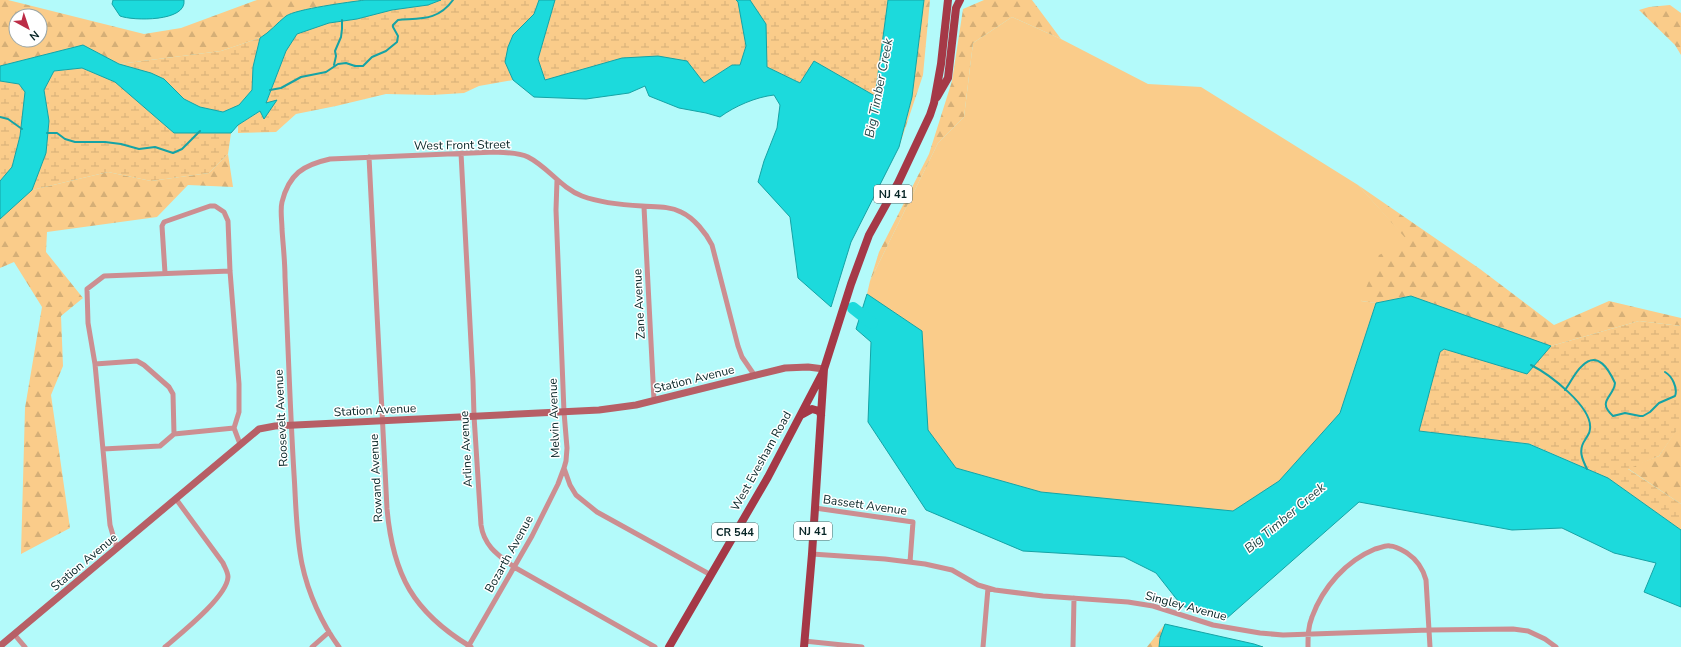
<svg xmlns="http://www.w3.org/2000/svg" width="1681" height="647" viewBox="0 0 1681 647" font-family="'Nunito Sans',sans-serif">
  <defs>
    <pattern id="forest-firs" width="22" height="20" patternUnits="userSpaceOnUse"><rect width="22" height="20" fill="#facc8a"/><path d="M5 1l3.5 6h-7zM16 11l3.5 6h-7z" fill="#d5af77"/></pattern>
    <pattern id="wetland-marsh" width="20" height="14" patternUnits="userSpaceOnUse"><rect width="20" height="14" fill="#facc8a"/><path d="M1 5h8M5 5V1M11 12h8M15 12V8" fill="none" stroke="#d5af77"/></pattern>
  </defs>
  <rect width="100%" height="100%" fill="#b3fafa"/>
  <path fill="#facc8a" d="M1012 17 1061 39 1148 84 1201 87 1358 185 1409 241 1361 301 1376 303 1340 413 1279 481 1233 511 1041 492 956 468 928 430 922 331 867 294 870 281 938 143 964 117 973 43Z"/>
  <path fill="url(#forest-firs)" fill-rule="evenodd" d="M0 0H8L144 34 181 28 257 0H365L316 8 287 15 272 30 260 38 221 51 119 64 83 45 0 66ZM16 16H40V40H16Z
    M924 0H930L923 75 899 147 912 97Z
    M984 0H1032L1061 39 1012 17 973 43 964 117 938 143 870 281 879 252 929 154 952 81 963 9Z
    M1670 5 1681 13V55L1675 45 1639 10 1649 7Z
    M228 154 233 187 188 185 157 217 47 232 46 252 83 298 61 316 63 366 51 395 70 528 21 554 25 408 42 307 14 262 0 268V219L32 190 108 172 151 181 209 173Z
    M1358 185 1480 269 1554 325 1609 301 1681 318V326L1639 321 1551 346 1411 296 1376 303 1361 301 1379 255 1408 241Z
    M1677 429 1681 430V504L1627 468 1659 456Z
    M1165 624 1160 638 1159 647H1147Z"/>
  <path fill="url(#wetland-marsh)" d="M441 0H539L534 14 513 35 505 62 513 80 479 86 464 93 432 95 386 94 336 106 296 114 276 132 238 133V125L261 111 264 118 276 101 266 104 286 51 296 34 329 23 357 19 392 10 428 5Z
    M555 0H736L738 2 746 46 740 65H732L704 83 610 62 545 80 538 60Z
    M750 0H888L876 97 814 61 800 83 767 67 766 53Z
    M260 38 253 67 252 90 239 105 223 112 200 107 184 99 164 79 119 64 221 51Z
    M82 68 115 82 174 133H231L228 154 209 173 151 181 108 172 32 190 46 153 49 121 44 90 54 71Z
    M0 81 19 84 25 92 20 136 12 167 0 181Z
    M1639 321 1681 326V430H1677L1659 456 1628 469 1681 504V530L1608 478 1530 444 1419 431 1440 352 1444 349 1527 374 1551 346Z"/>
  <path fill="#1cdadc" stroke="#15a3a5" d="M113 0H184C187 22 133 21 120 16L112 4Z
    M365 0H441L428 5 392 10 357 19 329 23 297 34 286 51 266 103 277 100 264 119 260 111 238 125 231 133H174L115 82 82 68 54 71 44 90 49 121 46 153 32 190 0 219V181L12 167 20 136 25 92 19 84 0 81V66L83 45 119 64 151 73 164 79 184 99 200 107 223 112 239 105 252 90 253 67 260 38C270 32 277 23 286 16 296 9 350 2 365 0Z
    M539 0H555L538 59 545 80 622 58 658 56 687 61 704 83 732 65H740L746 46 738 2 736 0H750L766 24 767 67 800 83 814 61 875 96 888 0H924L912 97 899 147 851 242 831 307 798 278 790 217 758 182 764 161 777 128 780 105 774 95C756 97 735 106 720 117L706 113 679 108 649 96 645 86 629 93 586 99 534 97 513 80 505 62 508 47 513 35 534 14Z
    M867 294 922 331 928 430 956 468 1041 492 1233 511 1279 481 1340 413 1376 303 1411 296 1551 346 1527 374 1444 349 1440 352 1419 431 1529 444 1608 478 1681 530V607L1644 592 1656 563 1614 553 1562 528 1512 530 1359 502 1226 619 1182 606 1156 573 1124 557 1023 551 926 510 868 422 871 342 856 329Z
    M1165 624 1254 644 1263 647H1159L1160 638Z"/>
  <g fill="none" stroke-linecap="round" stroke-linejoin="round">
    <path stroke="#15a3a5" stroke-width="2" d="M334 65 336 56 335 51 341 37 342 29V20
      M270 90 281 88 301 77 326 72 338 64 346 63 355 66H363L372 57 386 51 397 42 398 36 393 27V25L398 20C420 18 438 21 453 0
      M0 117 8 119 22 129
      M47 133H57L65 139 75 142H105L121 144 139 149 155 147 173 153 182 149 200 131
      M1531 365C1549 374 1593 407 1590 429 1590 434 1587 436 1585 440 1578 450 1582 459 1587 469
      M1565 390C1571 382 1575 372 1582 366 1598 350 1609 370 1615 383 1614 397 1596 401 1613 416L1625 413 1640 416H1643L1650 412 1659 403 1675 396C1678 388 1672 376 1665 372"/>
    <path stroke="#1cdadc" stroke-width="12" d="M853 308 872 323"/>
    <path stroke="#cc8e91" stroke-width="5" d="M461 153 473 381 474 416 481 525C484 546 498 555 514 567L655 647
      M369 157 387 509C393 575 413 612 471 647
      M557 180 556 210 564 412 567 448 566 461 564 468 570 485 576 495 597 512 711 575
      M644 207 654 400
      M165 273 162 226 164 222 210 206H215L224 212 228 221 230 271 239 384V412L234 428 174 434
      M95 364 88 323 87 289 104 276 230 271
      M234 428 240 444
      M103 449 160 446 174 434
      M815 508 913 522 910 562
      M117 549 110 525 95 364 137 361 144 365 169 387 173 394 174 434
      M812 554 885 559 925 564 952 570 978 585 995 590 1043 596 1128 602 1153 606 1213 625 1260 633 1283 635 1429 630 1513 629 1528 631 1545 639 1556 647
      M14 634 25 647
      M804 641 862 647
      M165 647C180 634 227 597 228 577 228 572 225 568 223 563L176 499
      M312 647 329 632
      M339 647C322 624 308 593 302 564 296 535 296 504 294 474 290 409 288 343 285 277 285 261 283 245 282 229 282 221 280 210 282 202 289 174 303 165 330 159L495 152C506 153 518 152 528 157 548 167 561 188 582 196 601 203 622 205 642 206 656 207 669 206 681 212 694 218 706 233 712 245L738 346 742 357 755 376
      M468 647 532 536 558 484 564 468
      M983 647 988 588
      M1073 647 1074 598
      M1308 647C1308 636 1308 627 1312 617 1323 587 1346 561 1375 549 1380 548 1385 545 1390 546 1396 546 1402 550 1407 553 1416 559 1423 569 1426 580L1430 647"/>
    <path stroke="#b75f66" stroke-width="7" d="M0 646 259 429 275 426 599 410 636 405 785 368 808 367 824 369"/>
    <path stroke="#a53947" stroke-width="8" d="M937 97 948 78 956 8 960 0
      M801 415 812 409 819 411 821 415
      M669 647 768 477 823 372
      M804 647 812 554 824 369 851 284 869 235 898 183 930 115 934 103 941 64 948 0"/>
  </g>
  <g text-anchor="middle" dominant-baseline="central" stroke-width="3" stroke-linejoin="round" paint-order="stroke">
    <g fill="#fff" stroke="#516666" stroke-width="1">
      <rect x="874" y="185" width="38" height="18" rx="3"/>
      <rect x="794" y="522" width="38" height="18" rx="3"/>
      <rect x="712" y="523" width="46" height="18" rx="3"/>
    </g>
    <g font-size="11" font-weight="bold" fill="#062425">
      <text x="893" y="194">NJ 41</text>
      <text x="813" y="531">NJ 41</text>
      <text x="735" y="532">CR 544</text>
    </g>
    <g font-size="12" fill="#062425" stroke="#fff">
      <text transform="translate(462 145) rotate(-1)">West Front Street</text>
      <text transform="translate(639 304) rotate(-93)">Zane Avenue</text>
      <text transform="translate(694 379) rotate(-14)">Station Avenue</text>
      <text transform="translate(375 410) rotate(-3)">Station Avenue</text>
      <text transform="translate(281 418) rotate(-93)">Roosevelt Avenue</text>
      <text transform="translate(554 418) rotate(-92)">Melvin Avenue</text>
      <text transform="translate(466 449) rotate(-93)">Arline Avenue</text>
      <text transform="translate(761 461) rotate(-61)">West Evesham Road</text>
      <text transform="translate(376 478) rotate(-93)">Rowand Avenue</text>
      <text transform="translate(865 505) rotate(8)">Bassett Avenue</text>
      <text transform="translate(509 554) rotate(-61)">Bozarth Avenue</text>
      <text transform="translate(84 562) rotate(-40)">Station Avenue</text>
      <text transform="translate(1186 606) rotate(15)">Singley Avenue</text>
    </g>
    <g font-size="13" font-style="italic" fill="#274949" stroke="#fff">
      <text transform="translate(879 88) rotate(-79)">Big Timber Creek</text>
      <text transform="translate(1285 518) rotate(-40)">Big Timber Creek</text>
    </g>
  </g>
  <g transform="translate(28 28) rotate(140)"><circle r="19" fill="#ffffff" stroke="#9ba7a8"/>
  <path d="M0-3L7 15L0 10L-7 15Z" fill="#bc2c46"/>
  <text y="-6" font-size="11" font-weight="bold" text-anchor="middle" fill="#062425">N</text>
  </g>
</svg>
